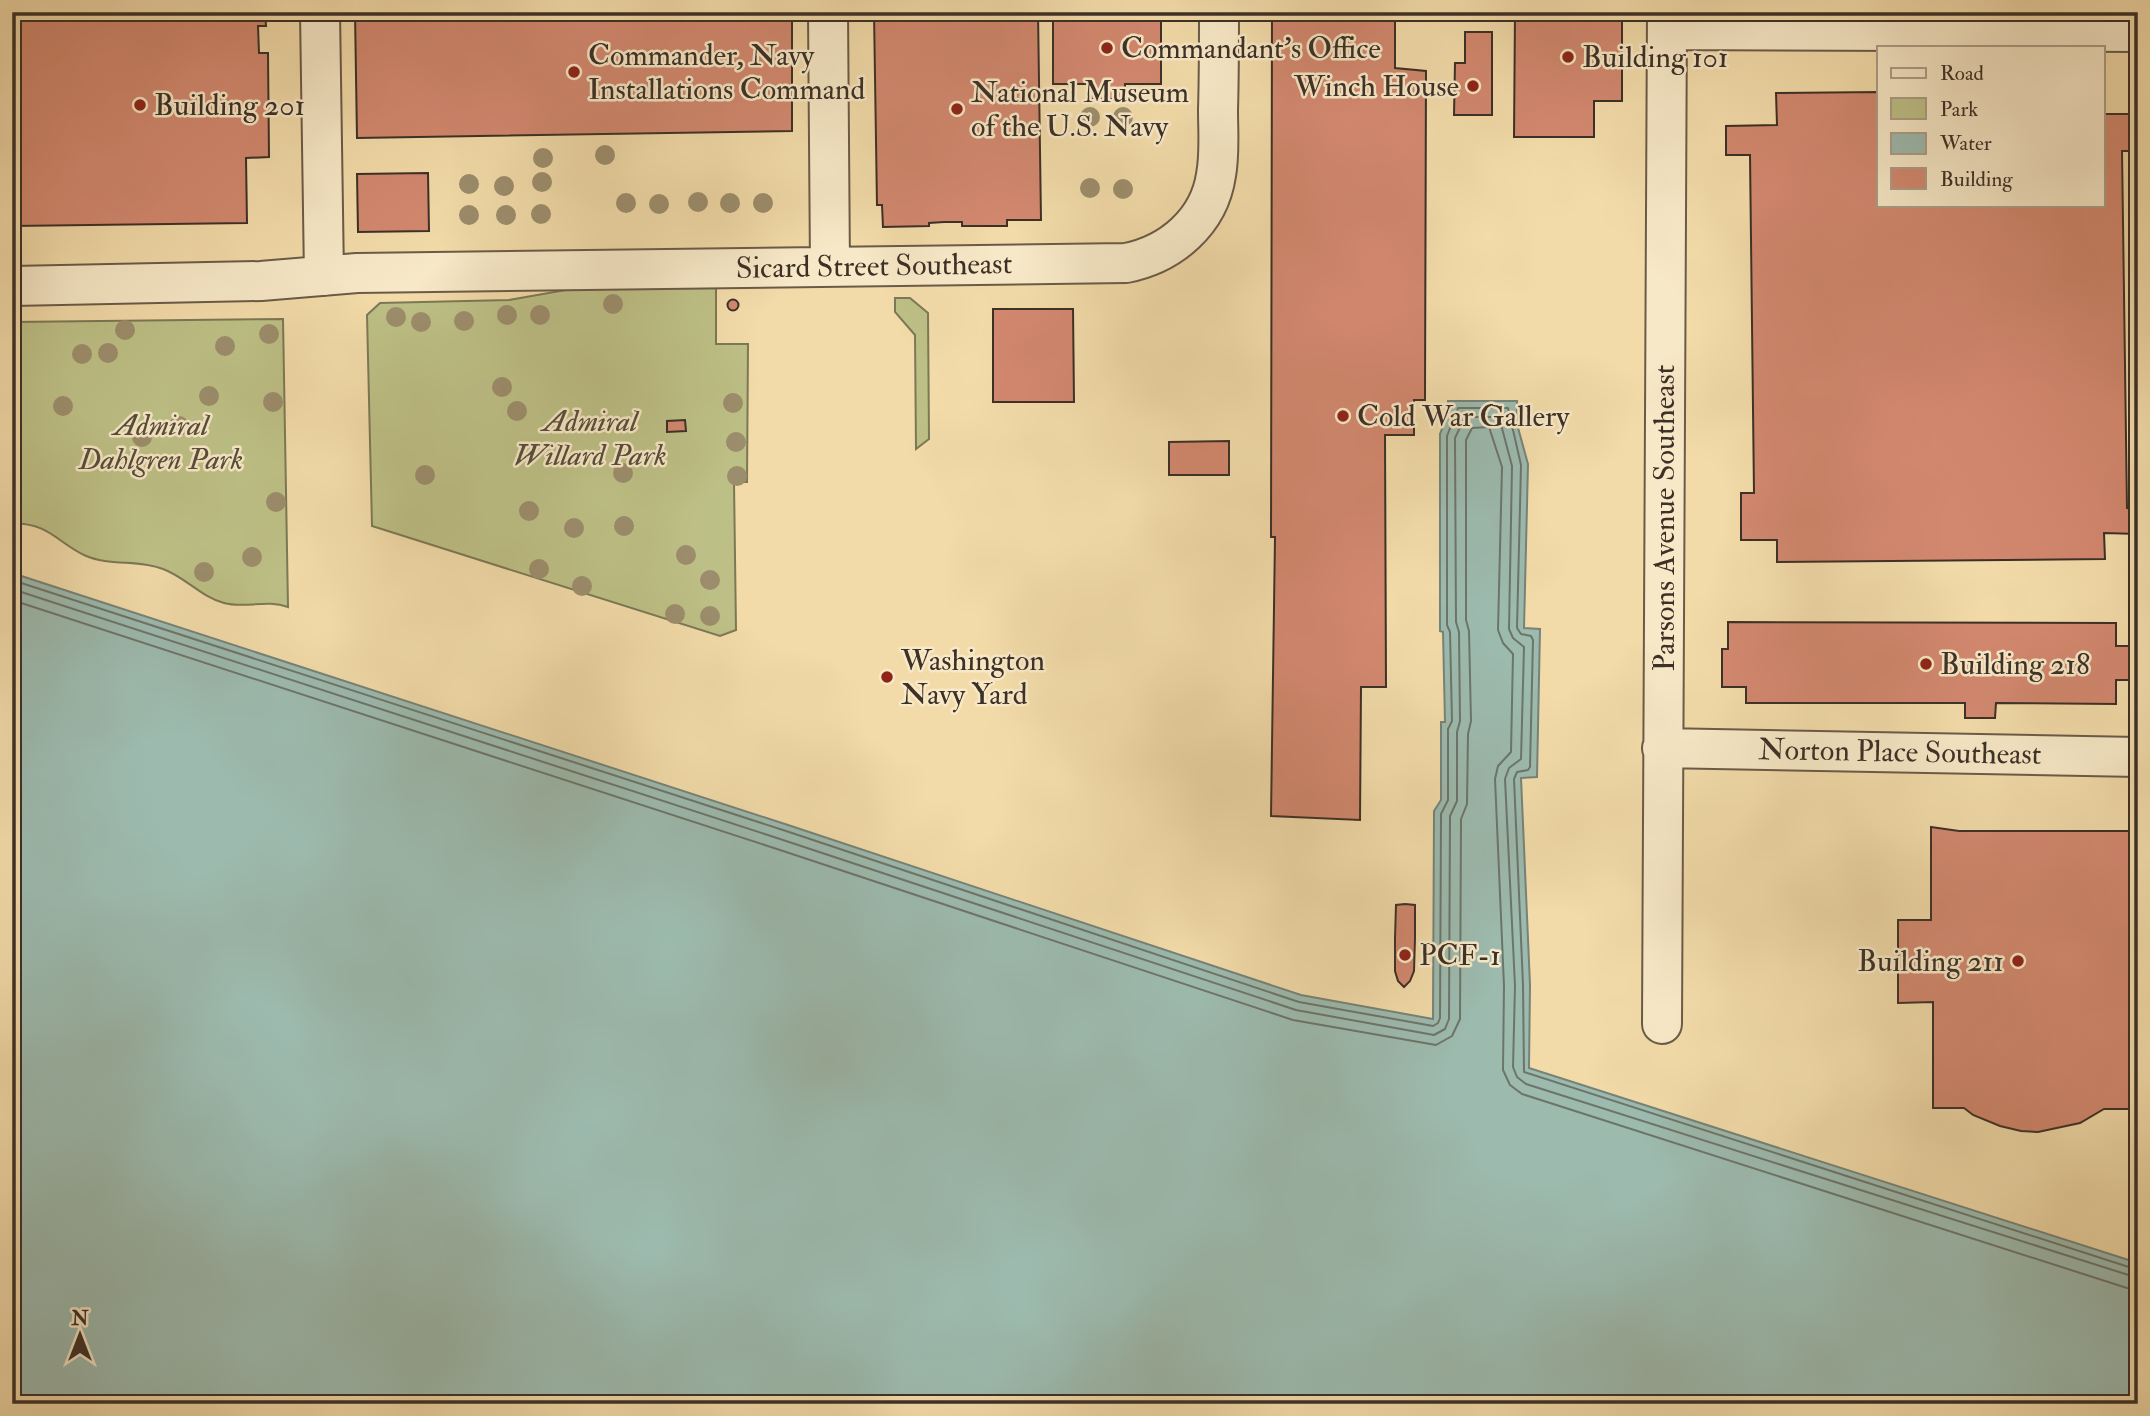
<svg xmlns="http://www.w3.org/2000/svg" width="2150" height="1416" viewBox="0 0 2150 1416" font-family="'IM FELL Double Pica',serif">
  <rect width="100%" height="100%" fill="#f2dba9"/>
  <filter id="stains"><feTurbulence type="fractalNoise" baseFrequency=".00286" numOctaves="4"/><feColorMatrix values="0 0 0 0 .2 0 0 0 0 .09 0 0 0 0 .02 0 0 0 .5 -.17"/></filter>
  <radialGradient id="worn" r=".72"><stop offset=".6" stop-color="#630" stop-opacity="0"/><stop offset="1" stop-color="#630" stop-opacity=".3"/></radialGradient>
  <path fill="#bdc086" stroke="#7c7856" stroke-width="2" d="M716 282V344H748L747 482H734L736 630 720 636 372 526 367 315 380 303 509 300 577 288Z
    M895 298H910L928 313 929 439 916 449 915 335 895 312Z
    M283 319 288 607C266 599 245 609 224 603 201 597 185 577 163 569 138 559 110 567 84 555 55 541 51 524 12 523V322Z"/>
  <path fill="#9cbaae" stroke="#768378" stroke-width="2" d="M1448 401H1517V424L1528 464 1524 628 1540 629 1537 777 1521 778 1530 985 1529 1068 2138 1263V1404H12V573L788 825 1301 995 1433 1019 1434 811 1441 800V722H1445L1443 632 1440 631V434L1448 414Z"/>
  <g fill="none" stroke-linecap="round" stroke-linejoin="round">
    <path stroke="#6c756a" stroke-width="2" d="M12 580 786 831 1299 1002 1433 1026 1438 1023 1440 1018 1441 814 1448 800V729L1452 721 1450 632 1447 625V436L1458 408H1508L1521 465 1517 628 1521 634 1531 636 1533 640 1530 767 1528 770 1517 772 1514 779 1523 985 1524 1072 2138 1270
      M12 589 783 840 1296 1010 1434 1035 1445 1029 1449 1019 1450 816 1457 801V732L1460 721 1459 632 1456 622 1455 438 1465 417H1499L1512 466 1509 629 1513 638 1524 647 1521 759 1509 768 1505 779 1515 986 1513 1067 1517 1077 1526 1084 2138 1278
      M12 600 780 850 1293 1020 1436 1045 1452 1036 1460 1019 1461 819 1467 804 1468 734 1471 721 1469 631 1466 620V440L1472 428 1489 427 1502 467 1498 630 1503 643 1513 654 1511 752 1498 766 1495 779 1504 986 1503 1070 1510 1085 1522 1094 2127 1288 2138 1289"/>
  </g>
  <path fill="#d2886f" stroke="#3c3027" stroke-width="2" d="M12 12H265L266 26H258L259 53H268L269 157 246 158 247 223 12 226Z
    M355 12H792V131L357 138Z
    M874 12H1038L1041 220H1007V226H962V222H944L929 223V226L883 227 882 205H877Z
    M1053 12H1161V84H1125V99H1089V84H1053Z
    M1272 12H1395V68L1426 71 1425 400H1414V435H1385L1386 687H1361L1360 820 1271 816 1275 537H1271Z
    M1515 12H1622V101H1594V137H1514Z
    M1465 32H1492V115H1454L1455 63H1465Z
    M1879 92V205H2103V114H2138V151H2122L2127 508 2138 509V534L2104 533 2105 559 1777 562V540H1741V493H1754L1750 155H1726V126L1777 125 1776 93Z
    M428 173 429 231 358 232 357 174Z
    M727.5 305a5.5 5.5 0 1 1 11 0a5.5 5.5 0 1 1-11 0Z
    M993 309H1073L1074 402H993Z
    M685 420 686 431 667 432V421Z
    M1229 441V475H1169V442Z
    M1728 622 2116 623V646H2130V680H2116V704L1996 703 1995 718H1965V703H1746V687H1722V649H1728Z
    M1931 827 1959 831H2138V1109H2104L2080 1123 2038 1132 2021 1131 2000 1126 1973 1115 1964 1108H1933V1002L1898 1003V920H1931Z
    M1405 904 1415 905V938L1414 971 1410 981 1404 987 1398 981 1395 971V938L1396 905Z"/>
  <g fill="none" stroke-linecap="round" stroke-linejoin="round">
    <g stroke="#6a5b48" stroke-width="42">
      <path id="minor" d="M320 12 324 276
        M828 12 830 267
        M1667 30 2138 32
        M12 286 261 281 357 273 1126 263C1171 254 1209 222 1216 175 1220 154 1218 131 1218 110 1219 77 1219 45 1219 12
        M1662 748 2138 757
        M1662 1024 1667 12"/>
    </g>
    <use href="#minor" stroke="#f7e8c7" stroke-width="38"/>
  </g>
  <g fill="#9c8d6c">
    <circle cx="1090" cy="117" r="10"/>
    <circle cx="1123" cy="117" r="10"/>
    <circle cx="605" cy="155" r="10"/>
    <circle cx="543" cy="158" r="10"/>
    <circle cx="542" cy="182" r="10"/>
    <circle cx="469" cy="184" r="10"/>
    <circle cx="504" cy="186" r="10"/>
    <circle cx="1090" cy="188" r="10"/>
    <circle cx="1123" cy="189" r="10"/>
    <circle cx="698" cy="202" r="10"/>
    <circle cx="626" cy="203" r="10"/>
    <circle cx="730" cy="203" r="10"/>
    <circle cx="763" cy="203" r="10"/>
    <circle cx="659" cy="204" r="10"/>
    <circle cx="541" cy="214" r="10"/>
    <circle cx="469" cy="215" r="10"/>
    <circle cx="506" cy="215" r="10"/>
    <circle cx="613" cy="304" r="10"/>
    <circle cx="507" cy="315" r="10"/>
    <circle cx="540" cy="315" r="10"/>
    <circle cx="396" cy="317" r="10"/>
    <circle cx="464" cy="321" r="10"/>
    <circle cx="421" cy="322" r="10"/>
    <circle cx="125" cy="330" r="10"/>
    <circle cx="269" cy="334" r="10"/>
    <circle cx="225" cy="346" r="10"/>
    <circle cx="108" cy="353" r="10"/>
    <circle cx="82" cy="354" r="10"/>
    <circle cx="502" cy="387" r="10"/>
    <circle cx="209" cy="396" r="10"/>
    <circle cx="273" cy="402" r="10"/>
    <circle cx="733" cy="403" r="10"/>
    <circle cx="63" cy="406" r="10"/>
    <circle cx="517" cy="411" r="10"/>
    <circle cx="179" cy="426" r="10"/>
    <circle cx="142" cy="437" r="10"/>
    <circle cx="736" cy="442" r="10"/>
    <circle cx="623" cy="473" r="10"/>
    <circle cx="425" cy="475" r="10"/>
    <circle cx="737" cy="476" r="10"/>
    <circle cx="276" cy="502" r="10"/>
    <circle cx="529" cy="511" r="10"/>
    <circle cx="624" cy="526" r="10"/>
    <circle cx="574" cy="528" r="10"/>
    <circle cx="686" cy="555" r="10"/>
    <circle cx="252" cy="557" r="10"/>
    <circle cx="539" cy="569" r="10"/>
    <circle cx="204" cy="572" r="10"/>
    <circle cx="710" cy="580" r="10"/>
    <circle cx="582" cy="586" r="10"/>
    <circle cx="675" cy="614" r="10"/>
    <circle cx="710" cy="616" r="10"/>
  </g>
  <g fill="#8f2418" stroke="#f7e8c7" stroke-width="2.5">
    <circle cx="1107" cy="48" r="7"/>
    <circle cx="1568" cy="57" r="7"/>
    <circle cx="574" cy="72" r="7"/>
    <circle cx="1473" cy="86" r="7"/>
    <circle cx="140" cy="105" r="7"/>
    <circle cx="957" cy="109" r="7"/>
    <circle cx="1343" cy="416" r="7"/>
    <circle cx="1926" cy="664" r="7"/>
    <circle cx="887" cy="677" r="7"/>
    <circle cx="1405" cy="955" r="7"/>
    <circle cx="2018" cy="961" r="7"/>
  </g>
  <g text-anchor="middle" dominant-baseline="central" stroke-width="5" stroke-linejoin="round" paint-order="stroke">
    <g font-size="30" fill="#3c3027" stroke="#f7e8c7" text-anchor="start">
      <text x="1121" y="48">Commandant's Office</text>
      <text x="588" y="55">Commander, Navy<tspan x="588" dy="34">Installations Command</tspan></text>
      <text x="1582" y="57">Building 101</text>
      <text x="1459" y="86" text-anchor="end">Winch House</text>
      <text x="971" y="92">National Museum<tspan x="971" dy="34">of the U.S. Navy</tspan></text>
      <text x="154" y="105">Building 201</text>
      <text x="1357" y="416">Cold War Gallery</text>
      <text x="901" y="660">Washington<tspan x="901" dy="34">Navy Yard</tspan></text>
      <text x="1940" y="664">Building 218</text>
      <text x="1419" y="955">PCF-1</text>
      <text x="2004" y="961" text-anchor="end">Building 211</text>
    </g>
    <g font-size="30" fill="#3c3027" stroke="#f7e8c7">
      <text transform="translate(874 266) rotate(-1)">Sicard Street Southeast</text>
      <text transform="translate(1664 518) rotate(-90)">Parsons Avenue Southeast</text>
      <text transform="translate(1900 752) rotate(1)">Norton Place Southeast</text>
    </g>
    <g font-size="30" font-style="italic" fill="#564d3a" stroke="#f7e8c7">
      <text x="590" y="421">Admiral<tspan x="590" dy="34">Willard Park</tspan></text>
      <text x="161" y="425">Admiral<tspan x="161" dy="34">Dahlgren Park</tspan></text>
    </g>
  </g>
  <rect width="2150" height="1416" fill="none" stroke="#f2dba9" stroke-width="42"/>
  <rect x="14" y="14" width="2122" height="1388" fill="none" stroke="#3c3027" stroke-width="3.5"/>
  <rect x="21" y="21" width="2108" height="1374" fill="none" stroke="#3c3027" stroke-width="2"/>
  <rect x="1877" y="46" width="228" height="161" fill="#f7e8c7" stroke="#ac9e87" stroke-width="2"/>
  <rect x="1891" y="68" width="35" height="10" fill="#f7e8c7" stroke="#ac9e87" stroke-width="2"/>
  <text x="1940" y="80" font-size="21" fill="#3c3027">Road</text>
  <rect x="1891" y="98" width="35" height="21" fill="#bdc086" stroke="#ac9e87" stroke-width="2"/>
  <text x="1940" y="116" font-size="21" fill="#3c3027">Park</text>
  <rect x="1891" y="133" width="35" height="21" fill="#9cbaae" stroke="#ac9e87" stroke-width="2"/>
  <text x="1940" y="150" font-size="21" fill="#3c3027">Water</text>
  <rect x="1891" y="168" width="35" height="21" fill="#d2886f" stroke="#ac9e87" stroke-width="2"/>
  <text x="1940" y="186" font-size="21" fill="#3c3027">Building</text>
  <g transform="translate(80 1335)" stroke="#f7e8c7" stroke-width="5" paint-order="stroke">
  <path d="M0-5L12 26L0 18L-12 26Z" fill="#3c3027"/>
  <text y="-10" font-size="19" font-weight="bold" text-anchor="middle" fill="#3c3027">N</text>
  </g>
  <rect width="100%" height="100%" filter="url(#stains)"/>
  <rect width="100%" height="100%" fill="url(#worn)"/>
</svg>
